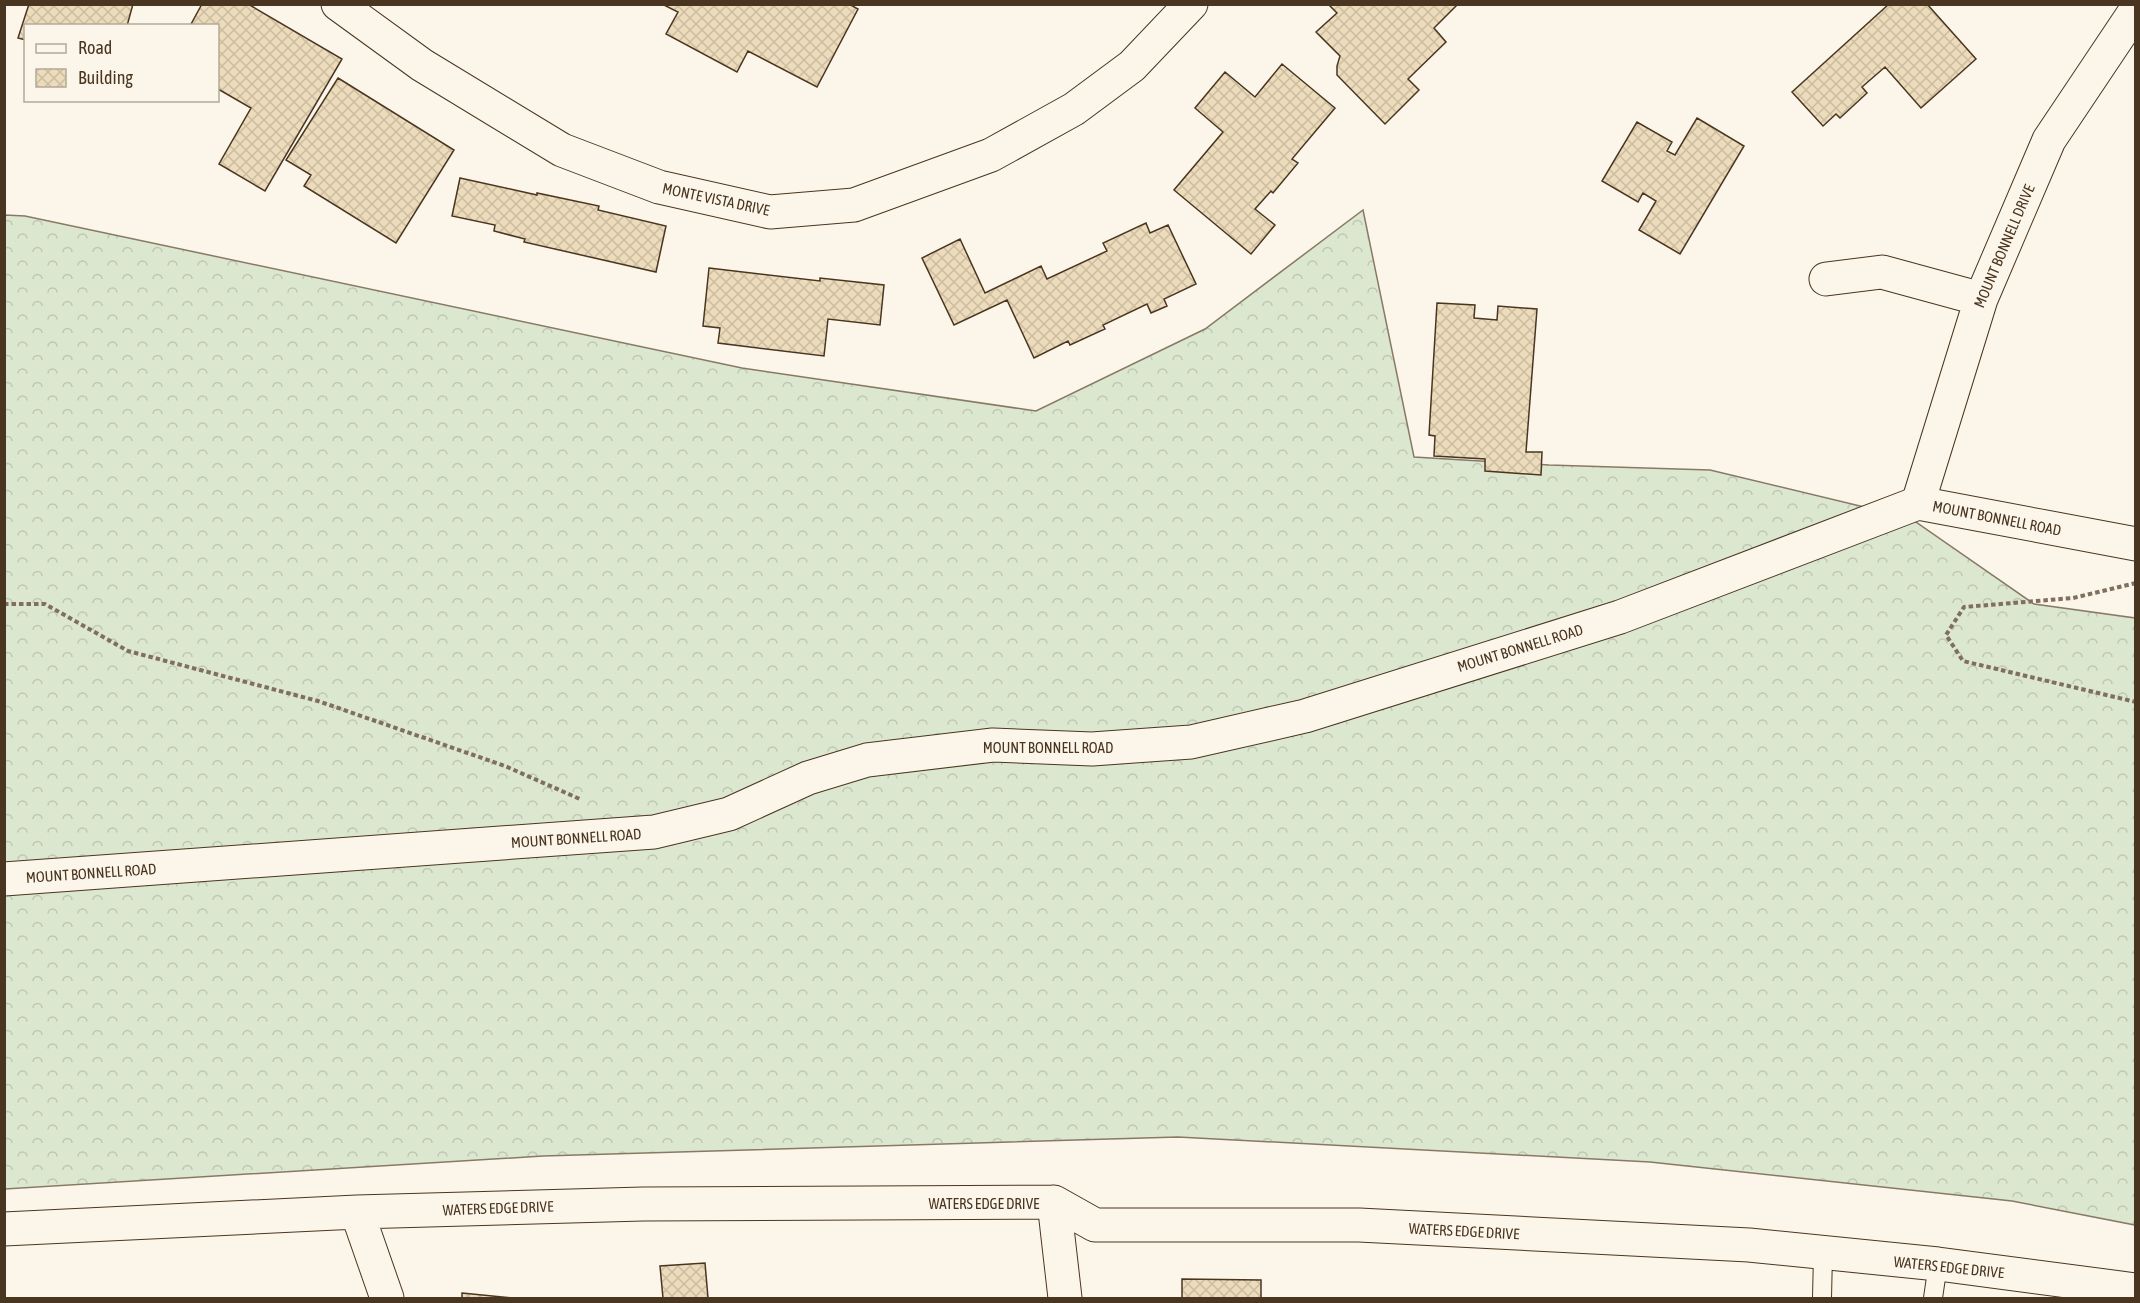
<svg xmlns="http://www.w3.org/2000/svg" width="2140" height="1303" viewBox="0 0 2140 1303" font-family="'Asap Condensed',sans-serif">
  <defs>
    <pattern id="forest-crowns" width="20" height="18" patternUnits="userSpaceOnUse" patternTransform="scale(1.5)"><rect width="20" height="18" fill="#dce7d0"/><path d="M2 6a3 3 0 1 1 6 0M12 15a3 3 0 1 1 6 0" fill="none" stroke="#bec7b2"/></pattern>
    <pattern id="building-cross-hatch" width="8" height="8" patternUnits="userSpaceOnUse" patternTransform="scale(1.5)"><rect width="8" height="8" fill="#ecdcbc"/><path d="M0 0l8 8M0 8l8-8" fill="none" stroke="#ccbda1"/></pattern>
  </defs>
  <rect width="100%" height="100%" fill="#fbf6e9"/>
  <path fill="url(#forest-crowns)" stroke="#887966" stroke-width="1.5" d="M1363 210 1414 457 1549 465 1710 470 1910 518 2034 604 2135 618V1225L2012 1201 1650 1162 1178 1137 543 1156 5 1189V215L25 216 742 368 1036 411 1205 329Z"/>
  <path fill="url(#building-cross-hatch)" stroke="#4a3520" stroke-width="1.5" d="M29 4H133L127 26H26V40L18 38Z
    M202 4H248L342 59 265 191 219 164 251 108 218 89V26H190Z
    M662 4H849L858 9 817 87 748 51 737 72 666 34 678 12Z
    M1328 4H1458L1434 28 1446 42 1408 79 1419 90 1385 124 1337 75V66L1340 56 1316 32 1337 13Z
    M1889 4H1927L1976 59 1921 108 1885 67 1862 87 1867 93 1840 118 1836 114 1823 126 1792 92Z
    M1282 64 1335 108 1292 159 1298 163 1273 193 1271 191 1255 209 1275 225 1251 254 1174 190 1223 132 1195 108 1225 72 1255 97Z
    M338 78 454 150 396 243 304 186 311 175 286 160Z
    M1697 118 1744 146 1680 254 1639 230 1656 201 1643 193 1638 202 1602 181 1637 122 1672 142 1667 151 1675 155Z
    M460 178 537 195V193L599 206 598 210 666 226 656 272 524 242 525 239 494 231 495 225 452 216Z
    M1146 223 1150 233 1168 225 1196 284 1164 299 1167 306 1151 313 1147 304 1103 325 1105 329 1070 345 1068 341 1034 358 1007 300 954 325 922 258 960 239 985 293 1041 266 1047 279 1107 251 1103 243Z
    M709 268 820 281V278L884 285 880 325 828 319 824 356 718 343 720 328 703 326Z
    M1437 303 1475 305 1474 318 1497 320 1498 306 1537 309 1526 452H1542L1541 475 1485 471V459L1434 456 1435 436 1429 435Z
    M705 1263 708 1298H663L660 1266Z
    M1182 1279 1261 1280V1298H1182Z
    M462 1293 513 1298H462Z"/>
  <g fill="none" stroke-linecap="round" stroke-linejoin="round">
    <g stroke="#4a3520" stroke-width="20">
      <path id="service" d="M1822 1298 1823 1254
        M1933 1298 1938 1264"/>
    </g>
    <g stroke="#4a3520" stroke-width="35">
      <path id="minor" d="M338 4 422 65 562 150 659 187 770 212 854 205 991 155 1074 109 1132 66 1191 4
        M1826 279 1882 272 1981 299
        M1918 503 1981 299 2049 140 2136 10
        M1054 1202 1065 1298
        M357 1212 387 1298
        M4 1229 357 1212 643 1204 1054 1202 1095 1225H1359L1749 1245 1938 1264 2136 1290"/>
    </g>
    <g stroke="#4a3520" stroke-width="35">
      <path id="tertiary" d="M4 879 654 832 729 814 808 778 867 760 993 745 1092 749 1191 742 1305 716 1620 617 1918 503 2136 544"/>
    </g>
    <path stroke="#7f6f5c" stroke-width="4" stroke-dasharray="4.5 3" stroke-linecap="butt" d="M2136 583 2073 598 1964 607 1946 635 1963 661 2136 702
      M4 604H45L128 651 318 701 505 766 582 800"/>
    <use href="#service" stroke="#fbf6e9" stroke-width="18"/>
    <use href="#minor" stroke="#fbf6e9" stroke-width="33"/>
    <use href="#tertiary" stroke="#fbf6e9" stroke-width="33"/>
  </g>
  <g text-anchor="middle" dominant-baseline="central" stroke-width="4.5" stroke-linejoin="round" paint-order="stroke">
    <g font-size="15" fill="#4a3520" stroke="#fbf6e9">
      <text transform="translate(716 199) rotate(12)">MONTE VISTA DRIVE</text>
      <text transform="translate(2004 246) rotate(-67)">MOUNT BONNELL DRIVE</text>
      <text transform="translate(1997 518) rotate(11)">MOUNT BONNELL ROAD</text>
      <text transform="translate(1520 648) rotate(-17)">MOUNT BONNELL ROAD</text>
      <text x="1048" y="747">MOUNT BONNELL ROAD</text>
      <text transform="translate(576 838) rotate(-4)">MOUNT BONNELL ROAD</text>
      <text transform="translate(91 873) rotate(-4)">MOUNT BONNELL ROAD</text>
      <text x="984" y="1203">WATERS EDGE DRIVE</text>
      <text transform="translate(498 1208) rotate(-2)">WATERS EDGE DRIVE</text>
      <text transform="translate(1464 1231) rotate(3)">WATERS EDGE DRIVE</text>
      <text transform="translate(1949 1267) rotate(6)">WATERS EDGE DRIVE</text>
    </g>
  </g>
  <rect width="2140" height="1303" fill="none" stroke="#4a3520" stroke-width="12"/>
  <rect x="24" y="24" width="195" height="78" fill="#fbf6e9" stroke="#b4a999" stroke-width="1.5"/>
  <rect x="36" y="44" width="30" height="9" fill="#fbf6e9" stroke="#b4a999" stroke-width="1.5"/>
  <text x="78" y="54" font-size="18" fill="#4a3520">Road</text>
  <rect x="36" y="69" width="30" height="18" fill="url(#building-cross-hatch)" stroke="#b4a999" stroke-width="1.5"/>
  <text x="78" y="84" font-size="18" fill="#4a3520">Building</text>
</svg>
